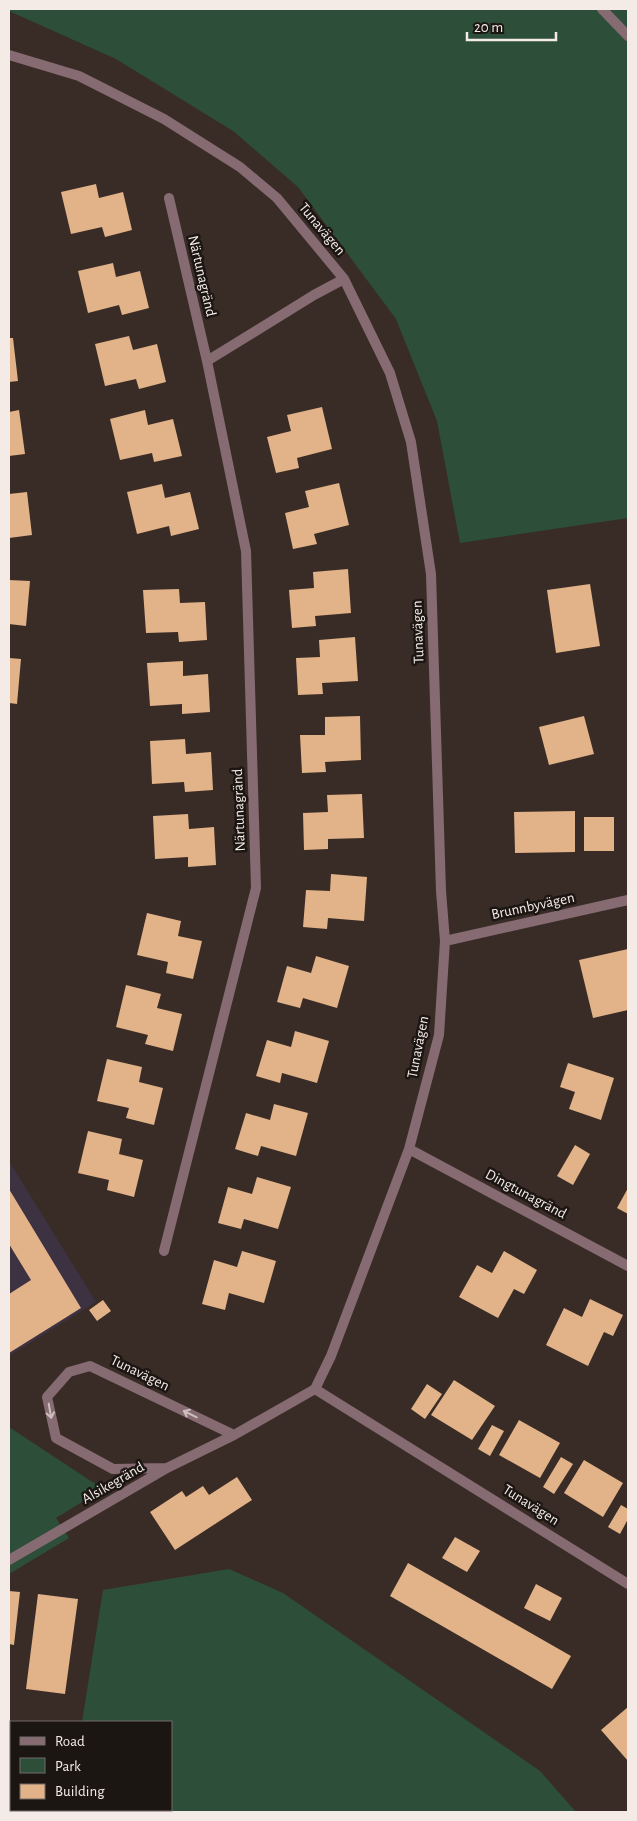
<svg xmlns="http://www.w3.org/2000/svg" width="637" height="1821" viewBox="0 0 637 1821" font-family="'Alegreya Sans',sans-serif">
  <rect width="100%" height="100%" fill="#392c26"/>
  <path fill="#3d3242" d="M9 1161 96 1302 9 1356Z"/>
  <path fill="#2d4f39" d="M9 9H628V518L460 543 437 421 396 319 298 187 233 131 116 59 9 11Z
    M9 1427 103 1489 56 1518 69 1538 9 1574Z
    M229 1569 283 1593 540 1771 576 1812H80V1810H171V1722H82L103 1590Z"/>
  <path fill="#e2b288" d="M96 184 99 198 123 192 132 230 105 237 102 227 71 234 61 192Z
    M113 263 116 277 140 271 149 308 122 315 119 305 88 313 78 271Z
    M129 336 133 350 157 344 166 382 139 389 136 379 105 386 95 344Z
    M9 338H13L18 381 9 382Z
    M322 407 332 449 297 458 299 468 276 473 267 437 291 431 287 415Z
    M19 410 25 454 9 456V412Z
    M145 410 148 425 173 419 182 456 154 462 152 453 120 460 110 419Z
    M339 483 349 525 314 534 317 544 293 549 285 513 309 507 305 491Z
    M162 484 165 498 190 492 199 529 171 536 169 526 137 534 127 492Z
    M27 492 32 535 9 538V494Z
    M348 569 351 613 315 616 316 626 292 628 289 590 314 588 313 572Z
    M9 580 30 581 26 626 9 624Z
    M590 584 600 646 556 653 547 590Z
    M179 589 180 603 205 602 207 640 179 642 178 632 146 633 143 590Z
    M355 637 358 681 322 683 323 694 298 695 296 658 320 657 319 640Z
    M9 658 21 659 17 704 9 703Z
    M183 661V676L208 674 210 712 182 714V704L150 706 147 663Z
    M360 716 361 760 325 762 326 772 302 773 300 735H325V717Z
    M584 716 594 754 549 765 539 727Z
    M185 739 186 754 211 752 213 790 185 792 184 782 152 784 150 741Z
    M362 794 364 838 328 839V849L304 850 303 813 328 812 327 795Z
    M575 811V852L515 853 514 812Z
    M188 814 189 829 214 827 216 865 188 867V857L155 859 153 816Z
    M584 817H614V851H584Z
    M331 874 367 877 364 921 328 918 327 929 303 927 306 890 330 891Z
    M147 913 181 921 178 936 202 941 193 979 166 973 168 962 137 955Z
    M628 949V1010L593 1018 579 960Z
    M316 956 349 966 337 1008 303 998 300 1008 277 1002 287 966 311 973Z
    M126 985 161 994 157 1008 182 1014 173 1051 145 1044 148 1035 116 1027Z
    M295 1031 329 1041 317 1083 282 1073 280 1083 256 1076 267 1040 291 1047Z
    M107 1059 142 1067 139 1082 163 1088 154 1125 126 1118 129 1108 97 1101Z
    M568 1063 614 1078 601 1120 569 1109 575 1092 560 1087Z
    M274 1104 308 1113 296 1156 261 1146 258 1156 235 1149 246 1113 270 1120Z
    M88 1131 122 1139 119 1154 143 1160 134 1197 107 1190 109 1180 78 1173Z
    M575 1145 590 1154 573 1185 557 1176Z
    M257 1177 291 1187 278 1229 244 1219 241 1229 218 1223 228 1187 252 1194Z
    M628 1188V1214L617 1208Z
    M9 1189 81 1308 9 1353V1294L31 1280 9 1244Z
    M242 1251 276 1261 264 1303 229 1293 225 1310 202 1304 214 1260 237 1267Z
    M504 1251 537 1270 524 1294 514 1289 498 1318 459 1297 477 1265 492 1273Z
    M590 1299 623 1315 613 1336 604 1332 588 1366 546 1345 564 1308 582 1317Z
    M103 1300 111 1311 97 1321 89 1310Z
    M454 1380 495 1406 472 1440 431 1415Z
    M427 1384 442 1394 425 1419 411 1409Z
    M519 1420 560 1443 540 1478 499 1455Z
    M492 1425 504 1431 490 1456 478 1449Z
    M561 1457 573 1464 554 1494 543 1487Z
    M584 1460 623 1483 603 1517 564 1493Z
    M237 1477 252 1500 175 1550 150 1512 182 1491 186 1497 203 1486 209 1495Z
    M621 1505 628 1509V1519L620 1534 608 1527Z
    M455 1537 480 1551 467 1572 442 1558Z
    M408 1563 571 1656 552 1689 390 1596Z
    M536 1584 562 1598 550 1621 524 1608Z
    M9 1591 20 1592 14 1645 9 1644Z
    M38 1594 78 1599 65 1694 26 1689Z
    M628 1707V1761L601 1730Z
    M11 1807V1810H51V1812H9V1808Z"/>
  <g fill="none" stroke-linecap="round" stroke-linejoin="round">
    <path stroke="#866b73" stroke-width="10" d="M602 9 628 36"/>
    <path stroke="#866b73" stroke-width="10" d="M9 55 79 76 164 119 240 167 277 198 344 279 390 373 411 442 431 574 441 891 445 941 439 1035 409 1149 331 1356 315 1389 234 1435 167 1468 9 1560
      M169 198 207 361
      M445 941 628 900
      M409 1149 628 1266
      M164 1251 256 888 246 551 207 361 314 295 344 279
      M315 1389 628 1584
      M166 1468 113 1469 56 1438 47 1397 69 1372 90 1366 234 1435"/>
  </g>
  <defs><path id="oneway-shaft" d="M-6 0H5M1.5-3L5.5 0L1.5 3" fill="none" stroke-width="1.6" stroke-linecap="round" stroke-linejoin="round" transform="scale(1.25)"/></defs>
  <g stroke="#cebebe">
    <use href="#oneway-shaft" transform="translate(50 1411) rotate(80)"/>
    <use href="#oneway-shaft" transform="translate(190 1414) rotate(-154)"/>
  </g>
  <g text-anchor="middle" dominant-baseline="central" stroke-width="5" stroke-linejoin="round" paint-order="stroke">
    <g font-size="15" fill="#f4ebe7" stroke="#1c1613">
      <text transform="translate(322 229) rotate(50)">Tunavägen</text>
      <text transform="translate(202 276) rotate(77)">Närtunagränd</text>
      <text transform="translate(418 632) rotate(-92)">Tunavägen</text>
      <text transform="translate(239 810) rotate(-92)">Närtunagränd</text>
      <text transform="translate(533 906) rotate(-12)">Brunnbyvägen</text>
      <text transform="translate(418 1047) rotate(-79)">Tunavägen</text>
      <text transform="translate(526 1194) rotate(28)">Dingtunagränd</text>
      <text transform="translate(140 1373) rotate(26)">Tunavägen</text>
      <text transform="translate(113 1483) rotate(-30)">Alsikegränd</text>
      <text transform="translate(531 1505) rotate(32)">Tunavägen</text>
    </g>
  </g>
  <rect width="637" height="1821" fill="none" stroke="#f4ebe7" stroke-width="20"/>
  <rect x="10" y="1721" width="162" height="90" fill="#1c1613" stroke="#726b68"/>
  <rect x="20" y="1737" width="25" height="8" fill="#866b73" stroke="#726b68"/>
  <text x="55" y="1746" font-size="15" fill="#f4ebe7">Road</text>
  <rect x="20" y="1758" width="25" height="15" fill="#2d4f39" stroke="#726b68"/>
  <text x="55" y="1771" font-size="15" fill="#f4ebe7">Park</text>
  <rect x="20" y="1784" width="25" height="15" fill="#e2b288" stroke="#726b68"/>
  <text x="55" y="1796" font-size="15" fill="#f4ebe7">Building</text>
  <path d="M467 32v8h89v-8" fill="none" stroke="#f4ebe7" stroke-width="2.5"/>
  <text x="474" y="32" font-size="15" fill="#f4ebe7" stroke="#1c1613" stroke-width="4" paint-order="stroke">20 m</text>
</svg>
